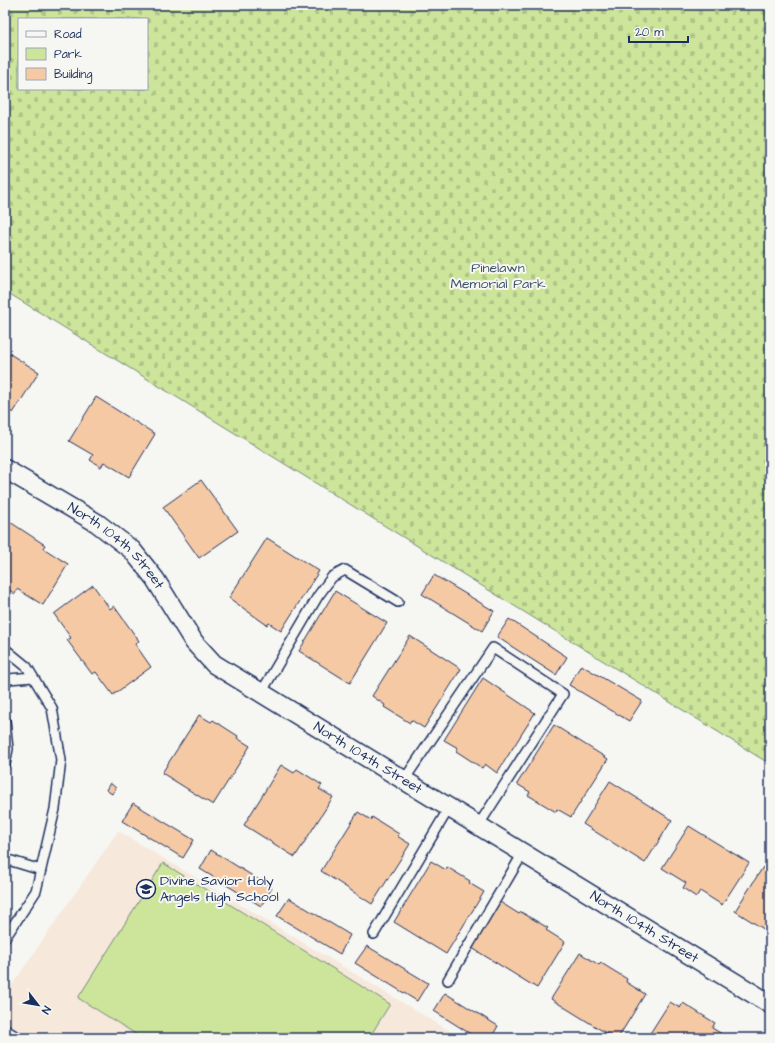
<svg xmlns="http://www.w3.org/2000/svg" width="775" height="1043" viewBox="0 0 775 1043" font-family="'Architects Daughter',sans-serif">
  <defs>
    <pattern id="cemetery-stones" width="16" height="16" patternUnits="userSpaceOnUse"><rect width="16" height="16" fill="#cde59b"/><path d="M2 7V4a2 2 0 0 1 4 0v3zM10 15v-3a2 2 0 0 1 4 0v3z" fill="#afc588"/></pattern>
  </defs>
  <rect width="100%" height="100%" fill="#f6f6f2"/>
  <filter id="ink" filterUnits="userSpaceOnUse"><feTurbulence type="fractalNoise" baseFrequency=".025" numOctaves="2"/><feDisplacementMap in="SourceGraphic" scale="8" xChannelSelector="R" yChannelSelector="G"/><feConvolveMatrix kernelMatrix="1 2 1 2 8 2 1 2 1" color-interpolation-filters="sRGB"/></filter>
  <g filter="url(#ink)">
    <path fill="#f6e8db" d="M118 831 461 1038H5V995Z"/>
    <path fill="url(#cemetery-stones)" stroke="#748a7c" fill-rule="evenodd" d="M5 5H770V764L5 291ZM19 19H147V89H19Z"/>
    <path fill="#cde59b" stroke="#748a7c" d="M163 863 390 1004 369 1038H142L78 998Z"/>
    <path fill="#f6c9a5" stroke="#1b2f5e" d="M5 351 39 372 13 413 5 408Z
      M96 397 155 434 129 477 104 462 101 467 90 460 93 455 69 441Z
      M201 480 238 531 199 558 163 507Z
      M10 522 45 545 43 548 68 564 43 605 17 589 15 594 5 587V525L7 526Z
      M267 538 319 571 281 631 269 623 267 625 229 598Z
      M434 575 494 611 482 631 422 594Z
      M93 585 110 609 114 606 139 641 135 644 151 667 113 695 96 672 92 674 67 640 71 638 54 614Z
      M335 591 387 623 350 683 299 651Z
      M509 619 567 657 556 675 497 637Z
      M410 636 461 669 424 728 411 720 410 723 384 707 385 705 372 696Z
      M581 665 642 701 629 721 569 685Z
      M483 678 535 713 497 773 485 764 482 768 456 751 458 748 444 740Z
      M199 715 211 722 213 720 238 736 237 738 250 746 213 805 162 773Z
      M554 725 608 759 571 817 557 809 556 812 528 795 530 792 517 784Z
      M281 765 294 773 297 769 322 785 319 789 333 797 295 857 244 825Z
      M610 781 672 820 645 863 583 824Z
      M110 783 116 788 112 794 106 790Z
      M133 803 194 840 183 858 122 821Z
      M358 812 371 820 372 817 399 834 397 836 410 844 372 904 321 871Z
      M689 826 749 863 722 905 700 891 696 897 683 888 686 883 662 868Z
      M211 850 272 888 261 906 200 869Z
      M431 861 446 870 447 867 470 881 469 883 484 892 446 954 394 922Z
      M763 867 770 871V933L735 911Z
      M289 898 350 935 340 954 277 916Z
      M500 902 519 914 521 912 548 928 546 930 565 942 537 988 472 948Z
      M367 946 428 983 417 1001 355 963Z
      M580 953 599 965 601 963 627 979 626 982 645 994 618 1038H614L551 999Z
      M445 993 498 1026 491 1038H477L434 1011Z
      M670 1002 680 1008 683 1003 715 1023 712 1028 722 1034 720 1038H647Z"/>
    <g fill="none" stroke-linecap="round" stroke-linejoin="round">
      <g stroke="#1b2f5e" stroke-width="12">
        <path id="service" d="M5 649 27 667 52 708 61 760 55 809 36 891 5 938
          M5 684 8 679 33 677
          M261 693 318 596 332 577 345 570 398 602
          M5 721 8 749 5 764
          M404 780 493 648 563 694 478 826
          M5 859 41 870
          M374 934 449 808
          M448 980 523 853
          M5 1030 19 1038"/>
      </g>
      <g stroke="#1b2f5e" stroke-width="21">
        <g id="minor">
          <path id="s1" d="M5 469 97 523 132 550 155 579 194 642 214 664 770 1004"/>
        </g>
      </g>
      <use href="#service" stroke="#f6f6f2" stroke-width="9"/>
      <use href="#minor" stroke="#f6f6f2" stroke-width="18"/>
    </g>
  </g>
  <defs>
    <g id="school-ring" transform="scale(1)"><circle r="9.5" fill="#f6f6f2" stroke="#1b2f5e" stroke-width="1.5"/><path d="M0-5L7-2L0 1L-7-2ZM-4 1L0 2.5L4 1V4Q0 6-4 4Z" fill="#1b2f5e"/></g>
  </defs>
  <g fill-rule="evenodd">
    <use href="#school-ring" x="146" y="889"/>
  </g>
  <g text-anchor="middle" dominant-baseline="central" stroke-width="4" stroke-linejoin="round" paint-order="stroke">
    <g font-size="14" fill="#3f536a" stroke="#f6f6f2">
      <text x="498" y="268">Pinelawn<tspan x="498" dy="16">Memorial Park</tspan></text>
    </g>
    <g font-size="14" fill="#1b2f5e" stroke="#f6f6f2">
      <text stroke="none"><textPath href="#s1" startOffset="136">North 104th Street</textPath></text>
      <text stroke="none"><textPath href="#s1" startOffset="472">North 104th Street</textPath></text>
      <text stroke="none"><textPath href="#s1" startOffset="796">North 104th Street</textPath></text>
    </g>
    <g font-size="14" fill="#1b2f5e" stroke="#f6f6f2" text-anchor="start">
      <text x="160" y="881">Divine Savior Holy<tspan x="160" dy="16">Angels High School</tspan></text>
    </g>
  </g>
  <rect width="775" height="1043" fill="none" stroke="#f6f6f2" stroke-width="20"/>
  <rect x="10" y="10" width="755" height="1023" fill="none" stroke="#1b2f5e" stroke-width="1.5" filter="url(#ink)"/>
  <rect x="18" y="18" width="130" height="72" fill="#f6f6f2" stroke="#9ea6b7"/>
  <rect x="26" y="31" width="20" height="6" fill="#f6f6f2" stroke="#9ea6b7"/>
  <text x="54" y="38" font-size="12" fill="#1b2f5e">Road</text>
  <rect x="26" y="48" width="20" height="12" fill="#cde59b" stroke="#9ea6b7"/>
  <text x="54" y="58" font-size="12" fill="#1b2f5e">Park</text>
  <rect x="26" y="68" width="20" height="12" fill="#f6c9a5" stroke="#9ea6b7"/>
  <text x="54" y="78" font-size="12" fill="#1b2f5e">Building</text>
  <g transform="translate(38 1005) rotate(121)" stroke="#f6f6f2" stroke-width="3" paint-order="stroke">
  <path d="M0-3L7 15L0 10L-7 15Z" fill="#1b2f5e"/>
  <text y="-6" font-size="11" font-weight="bold" text-anchor="middle" fill="#1b2f5e">N</text>
  </g>
  <path d="M629 36v6h59v-6" fill="none" stroke="#1b2f5e" stroke-width="2"/>
  <text x="635" y="36" font-size="12" fill="#1b2f5e" stroke="#f6f6f2" stroke-width="3" paint-order="stroke">20 m</text>
</svg>
